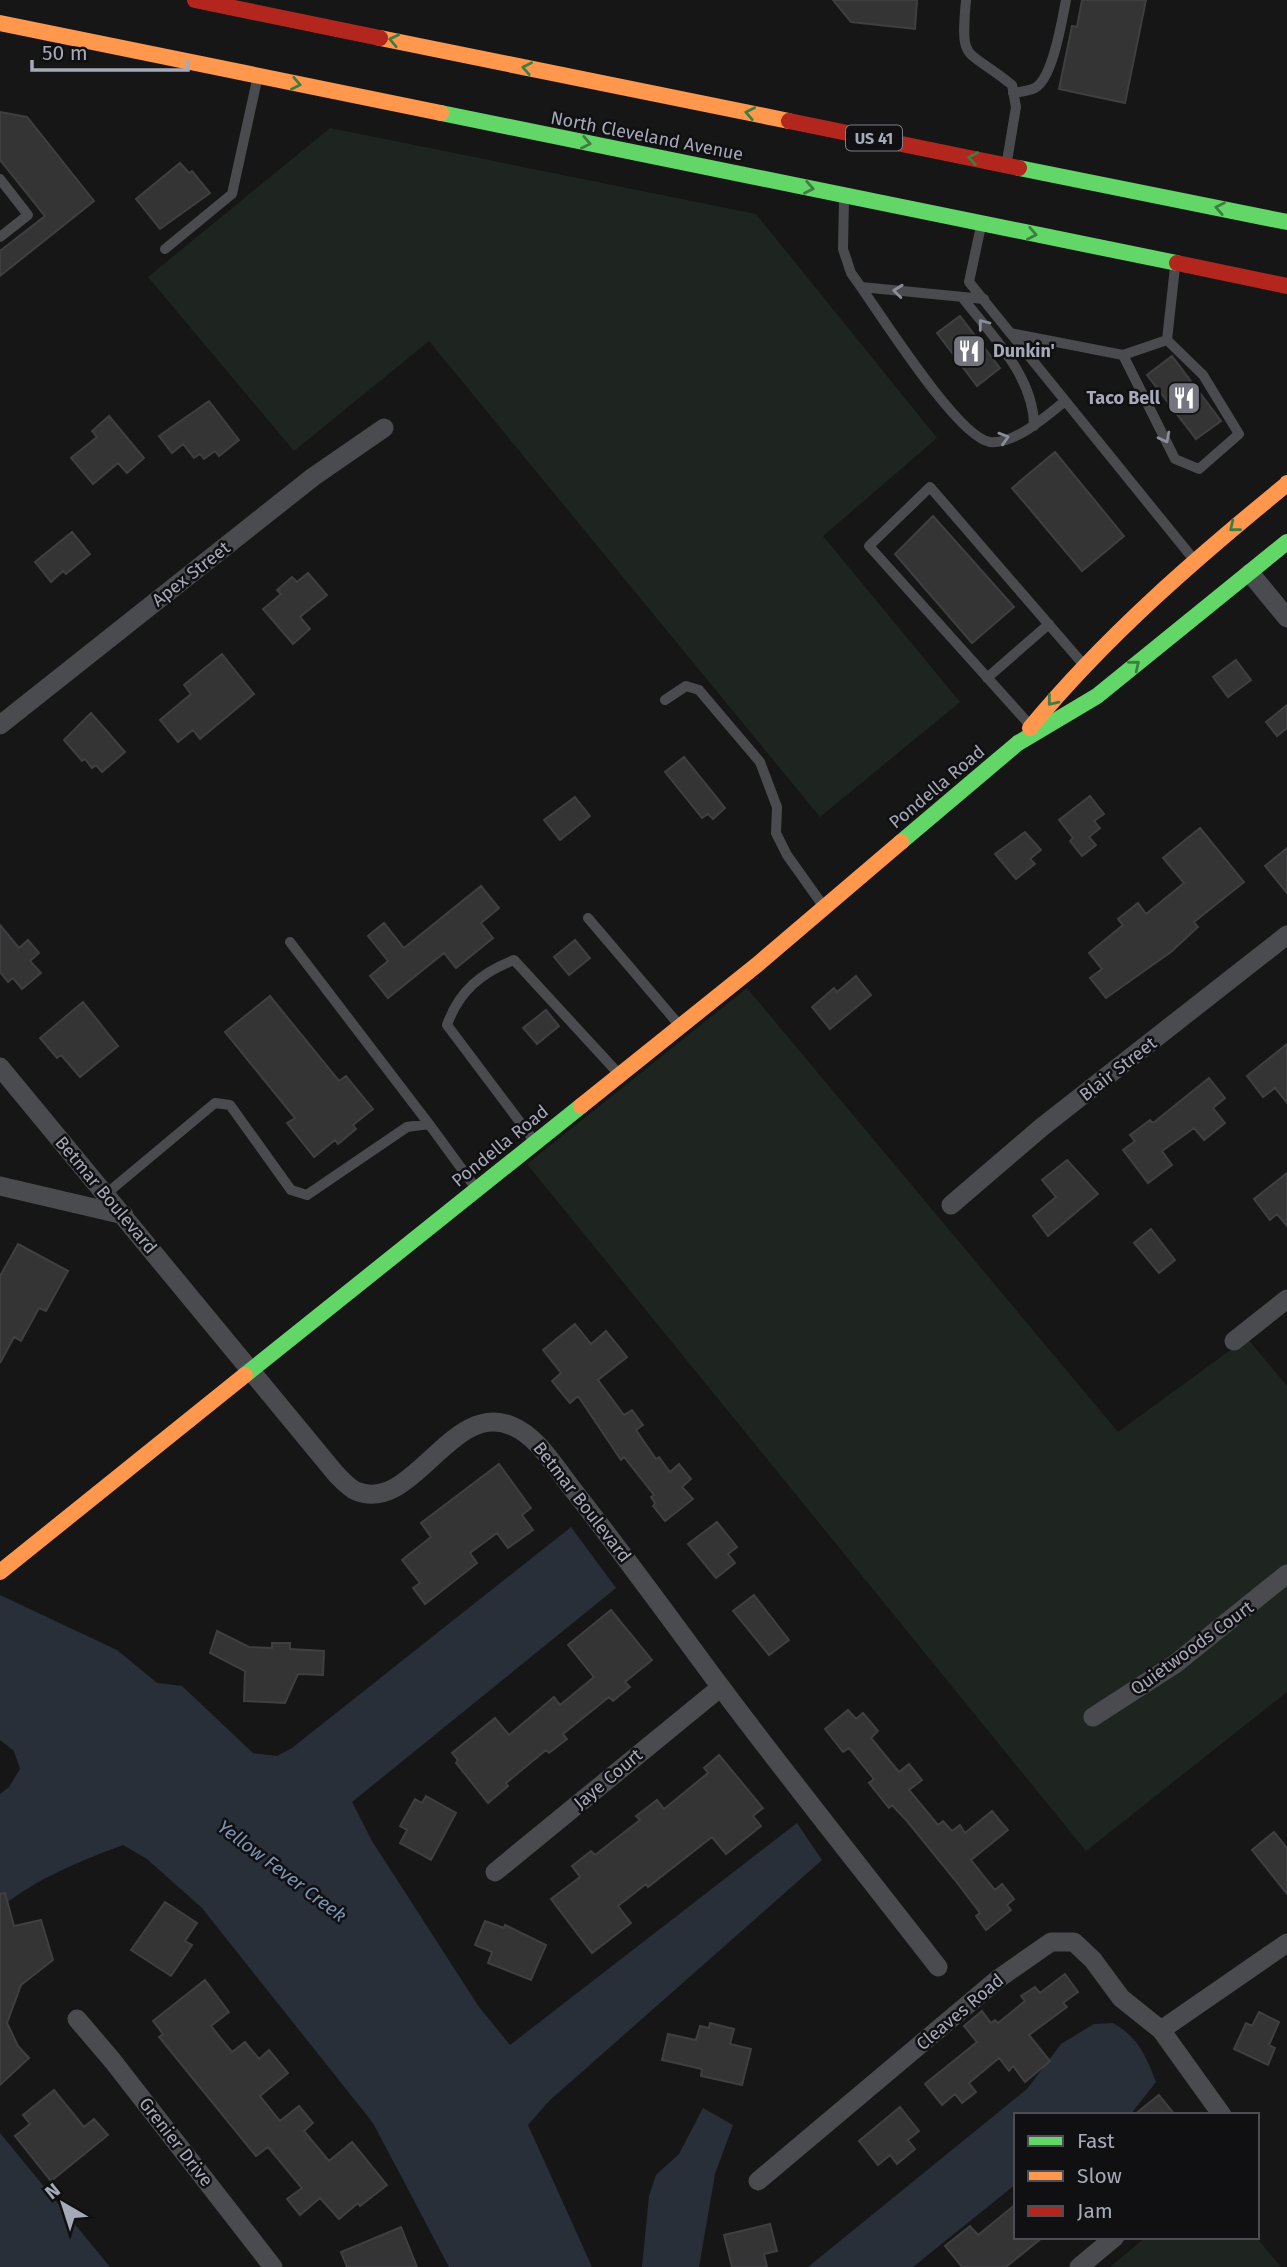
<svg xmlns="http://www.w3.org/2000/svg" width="1287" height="2267" viewBox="0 0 1287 2267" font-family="'Fira Sans',sans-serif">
  <rect width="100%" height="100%" fill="#161616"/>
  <path fill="#1e2520" d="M330 128 756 214 937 438 823 536 960 702 820 817 429 341 294 451 148 277Z
    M747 988 1118 1432 1247 1338 1287 1386V1692L1086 1851 527 1164Z
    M1146 2237H1256L1281 2267H1110Z"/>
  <path fill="#292f39" d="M571 1527 616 1588 352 1802 372 1841 479 2007 510 2045 797 1823 822 1860 549 2101 528 2125 592 2267H449L373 2123 202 1908 147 1859 123 1845C78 1862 37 1878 0 1908V1794L9 1787 20 1769 14 1751 0 1740V1595L117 1650 157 1683 182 1686 253 1753 277 1756 292 1748Z
    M1113 2023C1138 2037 1146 2056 1156 2082L1130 2115H1016V2184L913 2267H808L1027 2089 1061 2044 1094 2024Z
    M703 2108 733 2125 715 2174 699 2267H642L649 2196 656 2175 679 2154Z
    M0 2133 110 2267H0Z"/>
  <path fill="#343435" stroke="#3f3f42" stroke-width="2" d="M833 0H917L915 29 851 22Z
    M1082 0H1146L1125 103 1059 89 1072 26 1077 27Z
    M0 112 27 117 94 201 0 276V251L45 216 0 160Z
    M180 163 189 173 192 171 210 193 160 229 136 199Z
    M960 316 1000 368 977 386 937 333Z
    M1172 356 1221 421 1196 439 1147 375Z
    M209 401 239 440 219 456 215 451 204 459 200 454 194 458 183 444 172 453 159 436Z
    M109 416 144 458 127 473 118 463 93 484 71 458 97 437 92 431Z
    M1055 452 1124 536 1082 571 1012 488Z
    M933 516 1014 607 972 643 895 554Z
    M72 532 90 554 66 574 63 571 51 582 35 562Z
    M308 573 327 595 300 617 310 629 293 644 263 609 281 594 277 590 292 577 297 582Z
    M222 654 254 694 200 739 193 730 178 742 160 720 191 694 184 685Z
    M1236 660 1251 680 1228 697 1213 677Z
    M1287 705V728L1277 736 1266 722Z
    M91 713 125 752 102 772 96 765 92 768 85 759 82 761 64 740Z
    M684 757 725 808 713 819 708 814 702 818 665 772Z
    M1090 796 1104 814 1094 821 1100 828 1089 837 1096 845 1082 856 1070 841 1073 838 1059 820Z
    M575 797 590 816 560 840 544 820Z
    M1200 828 1244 882 1194 922 1198 927 1171 952 1106 998 1090 978 1102 969 1089 953 1123 925 1118 919 1138 903 1146 914 1184 883 1163 858Z
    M1025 832 1041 850 1030 859 1035 864 1016 879 995 854Z
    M1287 848V893L1265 866Z
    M481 886 499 908 481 923 493 938 456 968 444 953 388 998 370 976 388 961 368 936 384 923 404 948Z
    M0 925 19 948 28 940 39 953 30 961 41 973 22 989 13 978 8 982 0 972Z
    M575 940 590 958 569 975 554 957Z
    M856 976 871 995 830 1029 812 1007 834 988 837 992Z
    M270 996 339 1081 346 1076 373 1109 353 1125 356 1129 338 1144 335 1140 314 1157 287 1123 295 1118 225 1032Z
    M83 1002 118 1046 80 1077 61 1055 57 1058 40 1038Z
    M546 1010 559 1026 537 1044 523 1028Z
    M1287 1044V1103L1275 1088 1263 1097 1247 1076Z
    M1209 1078 1225 1098 1213 1108 1225 1123 1204 1140 1194 1128 1162 1151 1172 1165 1148 1183 1123 1150 1135 1141 1130 1135 1150 1120 1153 1123Z
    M1067 1160 1098 1194 1048 1236 1033 1216 1056 1197 1042 1180Z
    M1287 1173V1226L1277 1214 1270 1220 1254 1199Z
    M1151 1229 1175 1260 1159 1273 1134 1243Z
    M18 1244 68 1271 46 1311 39 1308 21 1341 14 1337 0 1363V1276Z
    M575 1324 591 1344 606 1331 627 1357 598 1380 624 1415 632 1410 643 1425 636 1430 656 1459 659 1457 670 1472 679 1464 691 1479 682 1487 693 1499 665 1521 653 1506 655 1503 651 1497 654 1495 624 1457 621 1460 578 1396 570 1403 552 1381 561 1373 543 1350Z
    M499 1464 531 1508 522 1515 533 1530 508 1548 497 1533 470 1553 477 1563 425 1604 413 1588 420 1583 402 1560 431 1537 421 1523Z
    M717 1522 737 1547 728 1554 735 1563 716 1578 688 1544Z
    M754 1595 789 1640 769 1655 733 1611Z
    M611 1610 652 1660 625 1682 630 1687 613 1701 609 1697 563 1734 567 1739 549 1753 546 1750 506 1783 508 1786 488 1803 456 1763 458 1760 452 1753 495 1718 509 1735 554 1697 560 1705 594 1677 568 1645Z
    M217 1631 249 1647 272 1648V1643H290V1649L324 1651 323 1675 298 1674 285 1703 244 1701 245 1671 210 1653Z
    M848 1710 856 1719 863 1713 878 1731 871 1738 899 1772 909 1764 922 1780 909 1790 938 1825 943 1821 952 1831 960 1825 965 1833 992 1811 1008 1830 971 1860 995 1890 1002 1884 1014 1899 1007 1905 1011 1910 986 1930 976 1916 980 1913 955 1880 907 1821 892 1805 889 1808 869 1783 874 1779 849 1748 843 1752 825 1729Z
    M719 1755 763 1808 753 1816 761 1826 726 1854 712 1837 648 1887 646 1884 618 1906 631 1923 592 1953 551 1899 580 1877 572 1866 591 1851 595 1855 640 1820 636 1816 657 1800 664 1809 708 1773 704 1768Z
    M426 1796 456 1813 431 1860 400 1843 407 1830 400 1826 415 1799 422 1803Z
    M1274 1832 1287 1848V1894L1252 1850Z
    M5 1893 14 1926 41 1920 53 1960 21 1985 7 2023 18 2046 29 2058 0 2085V1894Z
    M165 1902 197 1923 185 1941 192 1945 171 1976 131 1950Z
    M485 1921 504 1928 505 1925 546 1945 531 1980 488 1963 492 1952 475 1945Z
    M1065 1974 1078 1992 1063 2003 1067 2007 1029 2035 1050 2061 1025 2082 1013 2066 1009 2071 999 2058 969 2083 976 2092 962 2103 955 2094 942 2105 925 2084 977 2042 964 2026 982 2011 991 2023 995 2020 998 2023 1025 2001 1021 1996 1035 1987 1040 1993Z
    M205 1980 229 2012 211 2026 232 2052 245 2042 259 2059 269 2050 288 2073 260 2096 280 2121 299 2106 313 2123 304 2131 329 2161 352 2142 387 2185 360 2206 358 2203 339 2219 320 2198 300 2215 287 2199 302 2188 268 2147 256 2156 159 2037 163 2034 153 2021Z
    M1259 2012 1279 2022 1269 2045 1275 2048 1268 2065 1234 2049 1246 2023 1252 2026Z
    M710 2023 734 2029 730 2044 751 2049 742 2085 701 2076 702 2069 662 2060 668 2034 696 2040 700 2026 709 2028Z
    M54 2090 84 2127 94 2119 108 2135 51 2181 15 2136 30 2124 23 2115Z
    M1159 2095 1175 2115H1134Z
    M900 2107 919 2131 908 2140 915 2149 897 2164 890 2155 878 2165 859 2141Z
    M1016 2204V2237H1043L1006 2267H962L945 2246 970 2226 978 2235Z
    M770 2224 777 2251 764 2254 767 2267H732L724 2235Z
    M401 2227 417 2267H347L341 2252Z"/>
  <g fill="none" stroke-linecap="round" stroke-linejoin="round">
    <path stroke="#4a4b4f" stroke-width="10" d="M966 0C960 65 966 47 1012 85L1016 107 1007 161
      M1013 93C1020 92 1029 91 1035 88 1053 78 1062 20 1066 0
      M0 179 28 215 0 237
      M844 199 843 249 851 273C875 305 956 437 990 442 1014 445 1048 415 1065 401
      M981 226 969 282 1195 561
      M165 249 232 194 257 80
      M861 287 984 299
      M962 297C991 335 1034 376 1034 426
      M1010 333 1123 355 1167 340 1175 267
      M1123 355 1175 459 1199 469 1239 434 1203 375 1167 340
      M987 678 1049 624
      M665 700 686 686 699 690 760 762 777 807 776 833 787 855 824 907
      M1029 724 869 546 930 487 1083 664
      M588 918 680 1026
      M290 942 429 1124
      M535 1142 447 1025C459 991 481 973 514 960L618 1073
      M106 1194 215 1103 230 1105 291 1190 307 1195 407 1127 429 1124 475 1187"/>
    <path stroke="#4a4b4f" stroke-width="19" d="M1250 573 1287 618
      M0 725 313 477 384 428
      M0 1067 336 1474C341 1479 349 1488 356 1491 413 1515 451 1399 512 1426 539 1437 556 1469 574 1491 624 1555 672 1621 720 1686 791 1781 865 1873 938 1967
      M0 1186 124 1215
      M951 1205 1042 1127 1287 935
      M1234 1341 1287 1299
      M1093 1717 1175 1664 1287 1574
      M495 1872 721 1687
      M77 2019 112 2060 273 2267
      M1161 2030 1287 1943
      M758 2181 998 1979 1051 1942H1074L1093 1960 1121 1998 1161 2030 1222 2115
      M1079 2267 1115 2237"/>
    <path stroke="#63d668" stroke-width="16" d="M441 113 1177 263
      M1019 168 1287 222
      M901 842 1018 743 1097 696 1287 542
      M245 1375 581 1106"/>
    <path stroke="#ff974d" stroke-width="16" d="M0 23 441 113
      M380 38 789 121
      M1286 485 1287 483
      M1030 728C1105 637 1195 559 1287 484
      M581 1106 758 964 901 842
      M0 1572 245 1375"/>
    <path stroke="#b3261e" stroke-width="16" d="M195 0 380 38
      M789 121 1019 168
      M1177 263 1287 286"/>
  </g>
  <defs><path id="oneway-chevron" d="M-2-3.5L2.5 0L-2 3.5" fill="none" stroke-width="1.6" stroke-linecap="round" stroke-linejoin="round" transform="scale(1.75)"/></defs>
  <g stroke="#3e7d41">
    <use href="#oneway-chevron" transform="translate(394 40) rotate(-168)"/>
    <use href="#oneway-chevron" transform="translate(527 68) rotate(-169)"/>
    <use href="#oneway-chevron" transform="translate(296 84) rotate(11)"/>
    <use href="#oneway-chevron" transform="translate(750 113) rotate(-169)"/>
    <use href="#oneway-chevron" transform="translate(586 143) rotate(11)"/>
    <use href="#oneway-chevron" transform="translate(973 158) rotate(-169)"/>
    <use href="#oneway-chevron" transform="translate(809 188) rotate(11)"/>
    <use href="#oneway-chevron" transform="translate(1220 208) rotate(-169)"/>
    <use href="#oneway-chevron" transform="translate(1032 234) rotate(11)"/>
    <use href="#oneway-chevron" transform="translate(1234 527) rotate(141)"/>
    <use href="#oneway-chevron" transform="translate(1135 665) rotate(-39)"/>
    <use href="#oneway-chevron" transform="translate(1052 701) rotate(129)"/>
  </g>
  <g stroke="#8a8e98">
    <use href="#oneway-chevron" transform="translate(898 291) rotate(-174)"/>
    <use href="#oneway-chevron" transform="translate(983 324) rotate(-128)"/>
    <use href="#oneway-chevron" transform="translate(1004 438) rotate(-17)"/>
    <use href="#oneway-chevron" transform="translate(1165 438) rotate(63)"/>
  </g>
  <defs>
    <g id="restaurant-square" transform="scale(1.75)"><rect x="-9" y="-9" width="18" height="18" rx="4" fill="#74767f" stroke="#101012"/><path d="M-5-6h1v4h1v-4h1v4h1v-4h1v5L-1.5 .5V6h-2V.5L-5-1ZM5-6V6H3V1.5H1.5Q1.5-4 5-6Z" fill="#fff"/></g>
  </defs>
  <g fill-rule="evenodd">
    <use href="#restaurant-square" x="969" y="351"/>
    <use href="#restaurant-square" x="1184" y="398"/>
  </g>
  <g text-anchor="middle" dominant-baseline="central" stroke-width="5" stroke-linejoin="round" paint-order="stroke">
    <rect fill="#101012" stroke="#797c86" stroke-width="2" x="846" y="125.5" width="56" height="25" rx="5"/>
    <g font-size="16" font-weight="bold" fill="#a6aab8">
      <text x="874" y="138">US 41</text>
    </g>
    <g font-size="18" fill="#a6aab8" stroke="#101012">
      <text transform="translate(647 136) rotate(11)">North Cleveland Avenue</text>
      <text transform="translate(191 574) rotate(-38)">Apex Street</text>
      <text transform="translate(937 787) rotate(-40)">Pondella Road</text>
      <text transform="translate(1118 1069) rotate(-38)">Blair Street</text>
      <text transform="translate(500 1146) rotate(-39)">Pondella Road</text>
      <text transform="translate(106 1195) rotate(50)">Betmar Boulevard</text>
      <text transform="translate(582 1502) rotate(52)">Betmar Boulevard</text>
      <text transform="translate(1192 1648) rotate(-36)">Quietwoods Court</text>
      <text transform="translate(608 1779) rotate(-40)">Jaye Court</text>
      <text transform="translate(960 2012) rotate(-40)">Cleaves Road</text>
      <text transform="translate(176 2142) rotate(52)">Grenier Drive</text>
    </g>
    <g font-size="18" font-weight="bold" fill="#a6aab8" stroke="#101012" text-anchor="start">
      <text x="993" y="351">Dunkin'</text>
      <text x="1160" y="398" text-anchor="end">Taco Bell</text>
    </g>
    <g font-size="19" font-style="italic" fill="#7c93b4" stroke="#101012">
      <text transform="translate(282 1871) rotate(37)">Yellow Fever Creek</text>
    </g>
  </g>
  <rect x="1014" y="2113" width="245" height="126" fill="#101012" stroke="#4c4e54" stroke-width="2"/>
  <rect x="1028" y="2136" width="35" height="10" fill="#63d668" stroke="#4c4e54" stroke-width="2"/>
  <text x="1077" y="2148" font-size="21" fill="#a6aab8">Fast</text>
  <rect x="1028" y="2171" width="35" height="10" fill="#ff974d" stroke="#4c4e54" stroke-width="2"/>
  <text x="1077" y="2183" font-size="21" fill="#a6aab8">Slow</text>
  <rect x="1028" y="2206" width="35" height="10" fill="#b3261e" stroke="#4c4e54" stroke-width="2"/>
  <text x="1077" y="2218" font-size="21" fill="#a6aab8">Jam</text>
  <g transform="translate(63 2204) rotate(321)" stroke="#101012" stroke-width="5" paint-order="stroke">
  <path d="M0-5L12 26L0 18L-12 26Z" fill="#a6aab8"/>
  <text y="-10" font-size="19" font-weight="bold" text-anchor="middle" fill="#a6aab8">N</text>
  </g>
  <path d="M32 60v10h156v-10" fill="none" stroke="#a6aab8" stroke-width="3.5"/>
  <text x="42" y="60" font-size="21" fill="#a6aab8" stroke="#101012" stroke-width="5" paint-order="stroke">50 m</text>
</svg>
